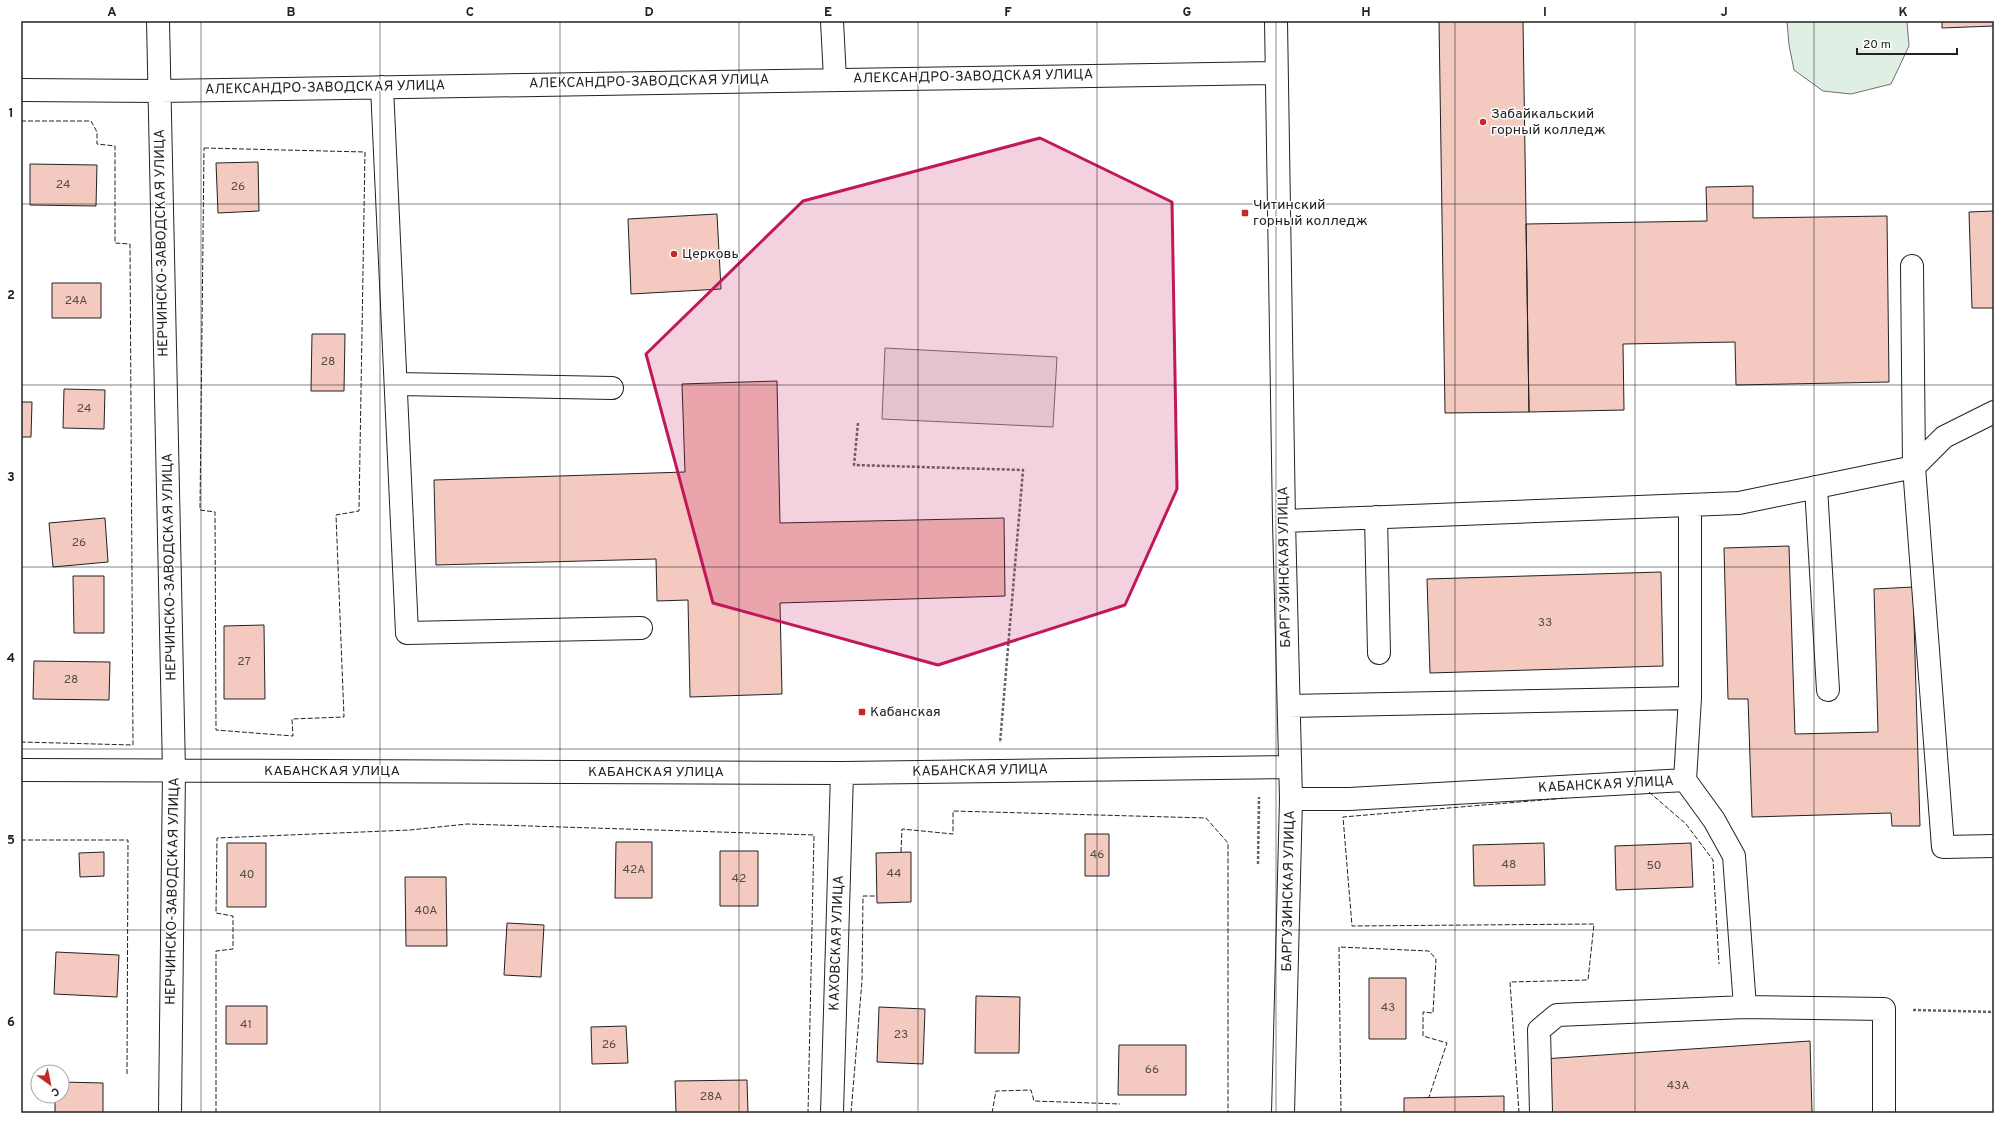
<svg xmlns="http://www.w3.org/2000/svg" width="2015" height="1134" viewBox="0 0 2015 1134" font-family="Overpass,sans-serif">
  <rect width="100%" height="100%" fill="#fff"/>
  <path fill="#e0efe3" stroke="#6f6f6f" d="M1787 21H1907L1909 46 1891 84 1851 94 1823 91 1794 70 1789 45Z"/>
  <path fill="#ededed" stroke="#6f6f6f" d="M885 348 1057 357 1053 427 882 419Z"/>
  <path fill="#f3c9c0" stroke="#222" d="M1439 21H1523L1529 412 1445 413Z
    M1942 21H1994V26L1942 28Z
    M258 162 259 211 218 213 216 163Z
    M30 164 97 165 96 206 30 205Z
    M1753 186V218L1887 216 1889 382 1736 385 1735 342 1623 344 1624 410 1529 412 1526 224 1707 221 1706 187Z
    M1994 211V308H1972L1969 212Z
    M717 214 721 289 631 294 628 219Z
    M52 283H101V318H52Z
    M312 334H345L344 391H311Z
    M777 381 780 523 1004 518 1005 596 780 603 782 694 690 697 688 600 657 601 656 559 436 565 434 480 685 472 682 384Z
    M64 389 105 390 104 429 63 428Z
    M21 402H32L31 437H21Z
    M105 518 108 562 53 567 49 523Z
    M1789 546 1795 734 1878 732 1874 589 1913 587 1920 826H1892L1891 813 1752 817 1748 699H1728L1724 548Z
    M1661 572 1663 666 1430 673 1427 579Z
    M73 576H104V633H74Z
    M264 625 265 699H224V626Z
    M34 661 110 662 109 700 33 699Z
    M1085 834H1109V876H1085Z
    M616 842H652V898H615Z
    M227 843H266V907H227Z
    M1544 843 1545 885 1474 886 1473 845Z
    M1691 843 1693 887 1616 890 1615 846Z
    M720 851H758V906H720Z
    M104 852V876L80 877 79 853Z
    M911 852V902L877 903 876 853Z
    M405 877H446L447 946H406Z
    M507 923 544 925 541 977 504 975Z
    M56 952 119 955 117 997 54 994Z
    M1369 978H1406V1039H1369Z
    M976 996 1020 997 1019 1053H975Z
    M226 1006H267V1044H226Z
    M879 1007 925 1009 923 1064 877 1062Z
    M626 1026 628 1063 592 1064 591 1027Z
    M1810 1041 1812 1113H1546L1543 1059Z
    M1119 1045H1186V1095H1118Z
    M747 1080 748 1113H676L675 1081Z
    M62 1082 103 1083V1113H55V1096H62Z
    M1504 1096V1113H1404V1098Z"/>
  <g fill="none" stroke-linecap="round" stroke-linejoin="round">
    <g stroke="#222" stroke-width="24">
      <path id="minor" d="M158 21 174 771 170 1113
        M832 21 835 79
        M1276 21 1284 521 1291 799 1283 1113
        M382 87 407 633 641 628
        M21 90 159 91 1276 73
        M1912 266 1914 467 1943 847 1994 846
        M396 384 612 388
        M1816 487 1828 690
        M1376 517 1379 653
        M1284 521 1739 503 1914 467 1944 437 1994 412
        M1289 706 1690 698V506
        M21 770 842 773 1290 767
        M1685 780 1690 698
        M1291 799H1349L1685 780 1714 820 1734 856 1745 1007 1884 1009V1113
        M832 1113 842 773
        M1541 1113 1539 1030 1557 1015 1745 1007"/>
    </g>
    <path stroke="#646464" stroke-width="2.5" stroke-dasharray="3 2" stroke-linecap="butt" d="M858 423 854 465 1023 470 1000 743
      M1258 864 1259 797
      M1913 1010 1994 1012"/>
    <use href="#minor" stroke="#fff" stroke-width="22"/>
    <path stroke="#222" stroke-width="1" stroke-dasharray="5 2" stroke-linecap="butt" d="M21 121H91L97 132V144L115 146V243L130 244 133 745 21 742
      M204 148 365 152 359 511 336 515 344 717 292 719 293 736 216 730 215 512 200 510Z
      M1649 792 1686 824 1713 860 1719 964
      M21 840H128L127 1075
      M901 852 902 829 953 834V811L1206 818 1228 843V1113
      M216 1113V951L233 949V916L216 913 217 838 410 830 467 824 814 835 808 1113
      M851 1113 862 981 863 896H877
      M992 1113 996 1091 1031 1090 1034 1101 1120 1104
      M1341 1113 1339 947 1429 951 1436 959 1433 1013 1423 1012V1036L1447 1043 1429 1097
      M1519 1113 1510 982 1588 980 1594 924 1352 926 1343 817 1566 798"/>
  </g>
  <path fill="#c2185b" fill-opacity="0.2" stroke="#c2185b" stroke-width="3" stroke-linejoin="round" d="M1040 138 1172 202 1177 489 1125 605 938 665 713 603 646 354 803 201Z"/>
  <path fill="none" stroke="#222" stroke-width="1" stroke-opacity="0.55" d="M201 21V1113M380 21V1113M560 21V1113M739 21V1113M918 21V1113M1097 21V1113M1276 21V1113M1455 21V1113M1635 21V1113M1814 21V1113M21 204H1994M21 385H1994M21 567H1994M21 749H1994M21 930H1994"/>
  <g fill="#c62828" stroke="#fff" stroke-width="1.5">
    <circle cx="1483" cy="122" r="4"/>
    <rect x="1241" y="209" width="8" height="8" rx="2"/>
    <circle cx="674" cy="254" r="4"/>
    <rect x="858" y="708" width="8" height="8" rx="2"/>
  </g>
  <g text-anchor="middle" dominant-baseline="central" stroke-width="3" stroke-linejoin="round" paint-order="stroke">
    <g font-size="12" fill="#564c4a">
      <text x="63" y="185">24</text>
      <text x="238" y="187">26</text>
      <text x="76" y="301">24А</text>
      <text x="328" y="362">28</text>
      <text x="84" y="409">24</text>
      <text x="79" y="543">26</text>
      <text x="1545" y="623">33</text>
      <text x="244" y="662">27</text>
      <text x="71" y="680">28</text>
      <text x="1097" y="855">46</text>
      <text x="1509" y="865">48</text>
      <text x="1654" y="866">50</text>
      <text x="634" y="870">42А</text>
      <text x="894" y="874">44</text>
      <text x="247" y="875">40</text>
      <text x="739" y="879">42</text>
      <text x="426" y="911">40А</text>
      <text x="1388" y="1008">43</text>
      <text x="246" y="1025">41</text>
      <text x="901" y="1035">23</text>
      <text x="609" y="1045">26</text>
      <text x="1152" y="1070">66</text>
      <text x="1678" y="1086">43А</text>
      <text x="711" y="1097">28А</text>
    </g>
    <g font-size="14" fill="#222" stroke="#fff">
      <text transform="translate(973 77) rotate(-1)">АЛЕКСАНДРО-ЗАВОДСКАЯ УЛИЦА</text>
      <text transform="translate(649 82) rotate(-1)">АЛЕКСАНДРО-ЗАВОДСКАЯ УЛИЦА</text>
      <text transform="translate(325 88) rotate(-1)">АЛЕКСАНДРО-ЗАВОДСКАЯ УЛИЦА</text>
      <text transform="translate(162 243) rotate(-91)">НЕРЧИНСКО-ЗАВОДСКАЯ УЛИЦА</text>
      <text transform="translate(170 567) rotate(-91)">НЕРЧИНСКО-ЗАВОДСКАЯ УЛИЦА</text>
      <text transform="translate(1285 567) rotate(-91)">БАРГУЗИНСКАЯ УЛИЦА</text>
      <text x="332" y="771">КАБАНСКАЯ УЛИЦА</text>
      <text transform="translate(980 771) rotate(-1)">КАБАНСКАЯ УЛИЦА</text>
      <text x="656" y="772">КАБАНСКАЯ УЛИЦА</text>
      <text transform="translate(1606 785) rotate(-3)">КАБАНСКАЯ УЛИЦА</text>
      <text transform="translate(173 891) rotate(-89)">НЕРЧИНСКО-ЗАВОДСКАЯ УЛИЦА</text>
      <text transform="translate(1289 891) rotate(-89)">БАРГУЗИНСКАЯ УЛИЦА</text>
      <text transform="translate(837 943) rotate(-88)">КАХОВСКАЯ УЛИЦА</text>
    </g>
    <g font-size="14" fill="#222" stroke="#fff" text-anchor="start">
      <text x="1491" y="114">Забайкальский<tspan x="1491" dy="16">горный колледж</tspan></text>
      <text x="1253" y="205">Читинский<tspan x="1253" dy="16">горный колледж</tspan></text>
      <text x="682" y="254">Церковь</text>
      <text x="870" y="712">Кабанская</text>
    </g>
  </g>
  <rect width="2015" height="1134" fill="none" stroke="#ffffff" stroke-width="44"/>
  <g transform="translate(50 1084) rotate(147)"><circle r="19" fill="#ffffff" stroke="#a7a7a7"/>
  <path d="M0-3L7 15L0 10L-7 15Z" fill="#c62828"/>
  <text y="-6" font-size="11" font-weight="bold" text-anchor="middle" fill="#222222">С</text>
  </g>
  <path d="M1857 48v6h100v-6" fill="none" stroke="#222222" stroke-width="2"/>
  <text x="1863" y="48" font-size="12" fill="#222222" stroke="#ffffff" stroke-width="3" paint-order="stroke">20 m</text>
  <rect x="22" y="22" width="1971" height="1090" fill="none" stroke="#222" stroke-width="1.5"/>
  <g font-size="13" text-anchor="middle" font-weight="bold" fill="#222">
    <text x="112" y="16">A</text>
    <text x="291" y="16">B</text>
    <text x="470" y="16">C</text>
    <text x="649" y="16">D</text>
    <text x="828" y="16">E</text>
    <text x="1008" y="16">F</text>
    <text x="1187" y="16">G</text>
    <text x="1366" y="16">H</text>
    <text x="1545" y="16">I</text>
    <text x="1724" y="16">J</text>
    <text x="1903" y="16">K</text>
    <text x="11" y="117">1</text>
    <text x="11" y="299">2</text>
    <text x="11" y="481">3</text>
    <text x="11" y="662">4</text>
    <text x="11" y="844">5</text>
    <text x="11" y="1026">6</text>
  </g>
</svg>
